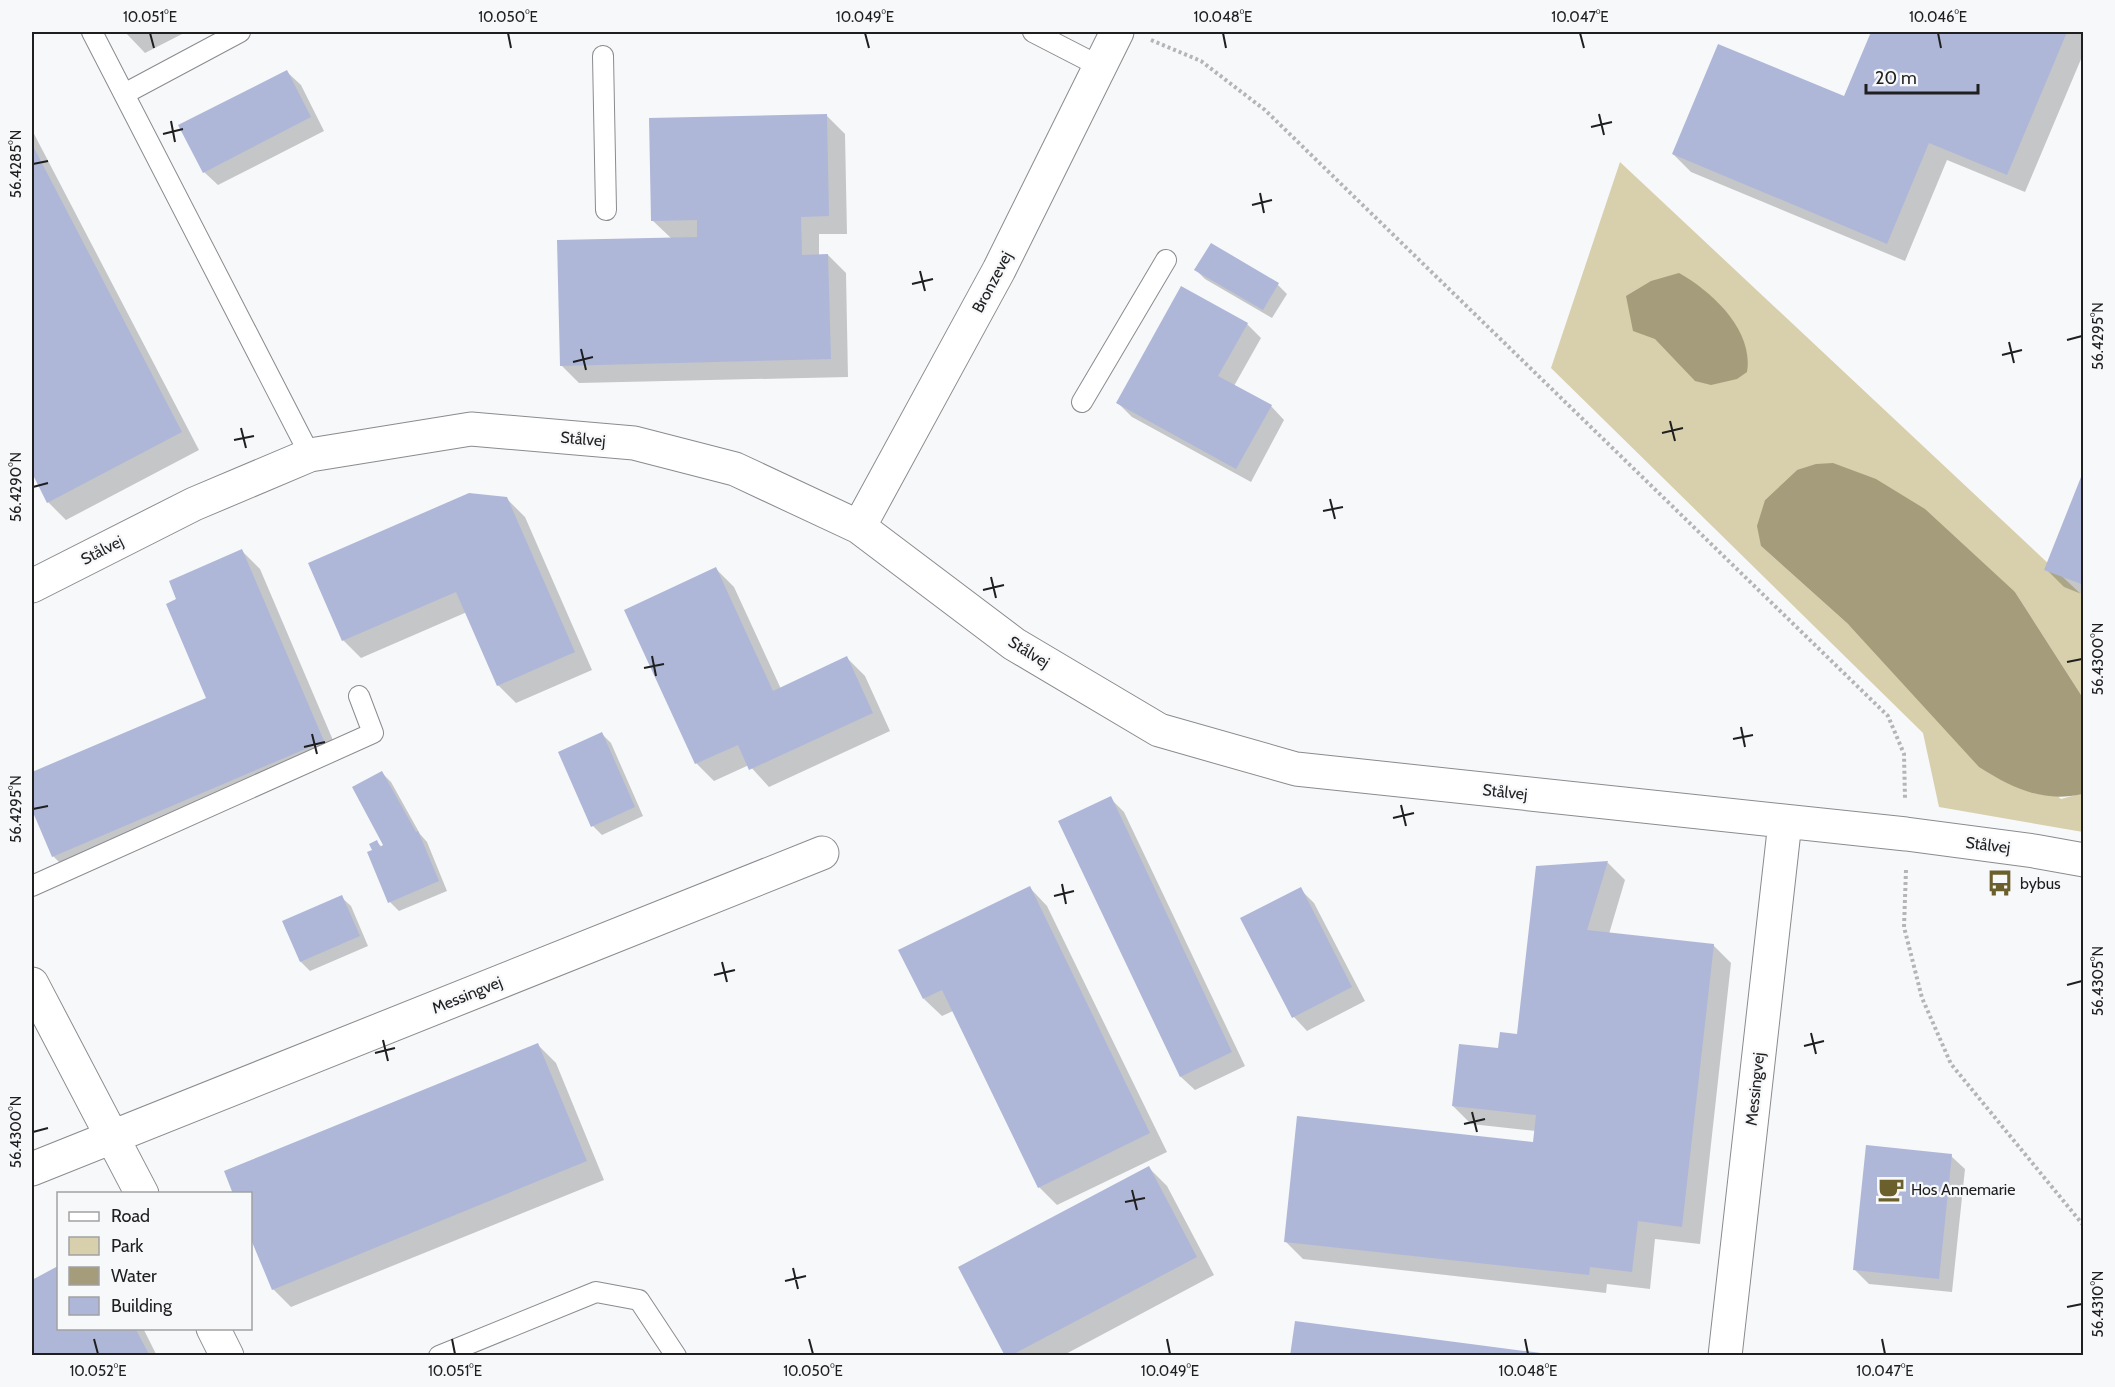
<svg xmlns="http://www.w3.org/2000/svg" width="2115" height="1387" viewBox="0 0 2115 1387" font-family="Cabin,sans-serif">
  <rect width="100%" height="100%" fill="#f7f8fa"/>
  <path fill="#d8d0ac" d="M1620 162 2083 596V698L2015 592 1797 470 1765 500 1761 546 1848 624 2061 799 2083 793V832L1939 807 1923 733 1551 368Z"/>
  <path fill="#a49c7a" d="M1679 273C1713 292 1754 331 1747 372L1737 379 1711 385 1695 381 1655 339 1633 331 1626 296 1651 281Z
    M1833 463 1876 479 1925 509 2015 592 2083 698 2082 794C2043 803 2012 788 1979 767L1848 624 1761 546 1757 526 1765 500 1797 470 1816 464Z"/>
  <path fill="#0003" d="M125 32H186L145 53Z
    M1872 32H2084V52L2025 192 1947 160 1905 261 1691 172 1673 154 1844 98Z
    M287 72 301 85 324 131 218 185 204 172Z
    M827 116 845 134 847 234H819V256L828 255 846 273 848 377 579 383 561 365 672 239 652 220Z
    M32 130 199 450 66 520 48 502 32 470Z
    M1211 245 1278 285 1287 294 1272 318 1205 279 1196 270Z
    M1247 324 1261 338 1234 386 1271 406 1284 420 1251 482 1132 417 1118 403Z
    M2084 475V595L2064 587 2046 569Z
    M507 499 525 517 592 670 516 703 498 685 467 612 361 658 343 640Z
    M242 551 260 569 341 759 71 874 53 856 32 806V774L208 699Z
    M716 569 734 587 781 689 847 658 865 676 890 731 769 787 749 765 714 781 696 763Z
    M602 734 611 743 643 816 602 835 593 826Z
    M381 772 391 782 420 834 427 842 447 891 399 911 390 902 374 851 377 842 382 847 385 846Z
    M1110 798 1124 812 1245 1066 1195 1090 1181 1077 1060 822Z
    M1608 863 1625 880 1609 934 1713 945 1731 963 1700 1244 1655 1239 1650 1289 1607 1284 1606 1293 1303 1259 1285 1241 1534 1144 1536 1131 1471 1124 1453 1106 1499 1050 1518 1035 1537 868Z
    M1030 888 1047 906 1167 1152 1057 1205 1039 1187 953 1011 942 1016 924 999Z
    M1300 889 1314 903 1365 1001 1307 1031 1294 1017Z
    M341 897 351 906 368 946 310 971 301 962 284 922Z
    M538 1045 556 1063 604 1180 291 1307 273 1289Z
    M1951 1156 1965 1169 1952 1292 1869 1284 1855 1270Z
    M1149 1168 1167 1186 1214 1275 1062 1356H1007Z
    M58 1268V1328H143L157 1356H32V1282Z"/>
  <path fill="#afb7d9" d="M1871 32H2067L2007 175 1929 143 1887 244 1672 154 1718 44 1844 96Z
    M287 70 311 117 203 173 178 125Z
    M827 114 829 216 801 217 802 255 828 254 831 359 560 366 557 240 697 237V220L651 221 649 118Z
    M32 144 182 432 47 503 32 473Z
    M1211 243 1279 283 1263 310 1194 270Z
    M1181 286 1248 323 1218 376 1272 405 1236 469 1116 403Z
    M2083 472H2084V585L2044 570Z
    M469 493 507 497 575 652 497 686 456 592 342 641 308 563Z
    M242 549 324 741 52 857 32 810V772L206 698 166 604 176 599 169 581Z
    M716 567 773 691 847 656 873 713 749 770 738 745 695 764 624 610Z
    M602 732 635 807 591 827 558 752Z
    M382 771 416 832 418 831 439 881 388 903 367 852 372 850 369 844 377 840 380 847 383 845 352 787Z
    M1111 796 1232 1052 1180 1077 1058 821Z
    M1608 861 1587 930 1714 944 1682 1227 1638 1221 1632 1272 1590 1267 1589 1275 1284 1242 1297 1116 1533 1142 1536 1115 1452 1106 1459 1044 1498 1048 1500 1032 1517 1034 1536 866Z
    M1030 886 1150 1133 1038 1188 942 990 923 999 898 950Z
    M1301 887 1352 987 1292 1018 1240 918Z
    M342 895 360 936 300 962 282 921Z
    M538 1043 587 1161 272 1290 250 1237V1194H233L224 1171Z
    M1866 1145 1952 1154 1939 1279 1853 1270Z
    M1149 1166 1197 1257 1010 1356H1005L958 1267Z
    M58 1266V1328H135L150 1356H32V1280Z
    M1295 1321 1548 1354V1356H1290Z"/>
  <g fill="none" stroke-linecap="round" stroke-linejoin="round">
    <g stroke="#8a8b8e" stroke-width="22">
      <path id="service" d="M92 32 310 455
        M1033 32 1101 67
        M603 56 606 210
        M124 94 240 32
        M1082 402 1166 260
        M32 886 373 733 359 696
        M439 1356 596 1292 639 1300 676 1356"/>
    </g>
    <g stroke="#8a8b8e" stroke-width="35">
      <path id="minor" d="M859 527 999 270 1117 32
        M32 586 194 504 310 455 471 429 634 443 735 469 859 527 1014 644 1159 730 1296 769 1906 834 2034 851 2084 860
        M32 984 142 1194
        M32 1169 822 853
        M213 1328 227 1356
        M1725 1356 1785 822"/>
    </g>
    <path stroke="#b5b5b7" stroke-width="4" stroke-dasharray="3 3" stroke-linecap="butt" d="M1151 40 1201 61 1265 110 1888 716 1904 754 1905 799
      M1906 870 1904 927 1922 998 1951 1064 2084 1226"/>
    <use href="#service" stroke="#fff" stroke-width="20"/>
    <use href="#minor" stroke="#fff" stroke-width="33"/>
  </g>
  <path fill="none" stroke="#1f1f20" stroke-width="2" d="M150 33 154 48M508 33 511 48M865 33 869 48M1223 33 1226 48M1580 33 1584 48M1938 33 1941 48M1599 114 1604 135M171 121 175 142M1591 127 1612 122M163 134 183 129M33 164 48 161M1260 193 1264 213M1252 205 1272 200M920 271 925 291M912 284 933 279M2067 340 2082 336M2009 342 2014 363M581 349 586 370M2002 355 2022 350M573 362 593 357M1670 421 1675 441M241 428 246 448M1662 433 1683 428M234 440 254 436M33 487 48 483M1330 499 1335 519M1323 511 1343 507M991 577 996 598M983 590 1004 585M652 656 656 676M2067 662 2082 659M644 668 664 664M1741 727 1745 747M312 734 317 754M1733 739 1753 735M304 747 325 742M1401 805 1406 826M33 809 48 806M1393 818 1414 813M1062 884 1066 904M1054 896 1074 891M722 962 727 982M714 975 735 970M2067 985 2082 981M1811 1033 1816 1054M383 1040 388 1061M1804 1046 1824 1041M375 1053 395 1048M1472 1112 1477 1132M1464 1124 1485 1119M33 1132 48 1128M1132 1190 1137 1210M1125 1202 1145 1198M793 1268 798 1289M785 1281 806 1276M2067 1307 2082 1304M94 1339 98 1354M452 1339 455 1354M809 1339 813 1354M1167 1339 1170 1354M1525 1339 1528 1354M1882 1339 1885 1354"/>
  <defs>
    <g id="bus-bare" transform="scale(2.07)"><path d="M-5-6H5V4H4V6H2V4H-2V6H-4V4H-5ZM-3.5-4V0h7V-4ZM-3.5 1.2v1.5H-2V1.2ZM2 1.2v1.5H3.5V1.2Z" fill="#6b5f2c" stroke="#f7f8fa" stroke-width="2.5" paint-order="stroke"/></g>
    <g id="cafe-bare" transform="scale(2.07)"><path d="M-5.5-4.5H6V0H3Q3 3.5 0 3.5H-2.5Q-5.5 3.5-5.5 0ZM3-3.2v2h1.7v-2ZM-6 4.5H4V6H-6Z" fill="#6b5f2c" stroke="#f7f8fa" stroke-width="2.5" paint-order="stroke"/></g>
  </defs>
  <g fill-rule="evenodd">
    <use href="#bus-bare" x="2000" y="883"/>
    <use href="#cafe-bare" x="1891" y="1189"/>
  </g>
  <g text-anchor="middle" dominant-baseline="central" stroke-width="4.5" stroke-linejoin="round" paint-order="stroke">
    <g font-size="16" fill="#1f1f20" stroke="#f7f8fa">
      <text transform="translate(992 282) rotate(-62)">Bronzevej</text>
      <text transform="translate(583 439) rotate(5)">Stålvej</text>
      <text transform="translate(102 550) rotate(-27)">Stålvej</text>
      <text transform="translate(1029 652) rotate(32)">Stålvej</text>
      <text transform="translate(1505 792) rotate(6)">Stålvej</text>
      <text transform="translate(1988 845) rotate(7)">Stålvej</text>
      <text transform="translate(467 995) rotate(-22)">Messingvej</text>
      <text transform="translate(1755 1089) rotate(-84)">Messingvej</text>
    </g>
    <g font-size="16" fill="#1f1f20" stroke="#f7f8fa" text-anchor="start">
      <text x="2020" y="883">bybus</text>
      <text x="1911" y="1189">Hos Annemarie</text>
    </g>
  </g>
  <rect width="2115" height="1387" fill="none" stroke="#f7f8fa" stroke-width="66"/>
  <rect x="57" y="1192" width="195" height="138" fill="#f7f8fa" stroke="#a1a1a3" stroke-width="1.5"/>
  <rect x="69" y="1212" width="30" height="9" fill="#ffffff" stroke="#a1a1a3" stroke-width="1.5"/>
  <text x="111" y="1222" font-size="18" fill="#1f1f20">Road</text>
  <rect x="69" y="1237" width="30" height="18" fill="#d8d0ac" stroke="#a1a1a3" stroke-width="1.5"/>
  <text x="111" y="1252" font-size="18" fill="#1f1f20">Park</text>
  <rect x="69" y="1267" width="30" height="18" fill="#a49c7a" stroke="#a1a1a3" stroke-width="1.5"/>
  <text x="111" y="1282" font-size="18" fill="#1f1f20">Water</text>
  <rect x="69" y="1297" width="30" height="18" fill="#afb7d9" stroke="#a1a1a3" stroke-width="1.5"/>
  <text x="111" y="1312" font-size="18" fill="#1f1f20">Building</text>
  <path d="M1866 84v9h112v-9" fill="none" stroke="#1f1f20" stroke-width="3"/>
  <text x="1875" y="84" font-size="18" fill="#1f1f20" stroke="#f7f8fa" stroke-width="4.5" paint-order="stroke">20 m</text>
  <rect x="33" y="33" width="2049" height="1321" fill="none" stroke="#1f1f20" stroke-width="2"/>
  <g font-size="15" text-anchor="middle" fill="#1f1f20">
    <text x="150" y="22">10.051°E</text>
    <text x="508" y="22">10.050°E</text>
    <text x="865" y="22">10.049°E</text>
    <text x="1223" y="22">10.048°E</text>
    <text x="1580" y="22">10.047°E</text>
    <text x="1938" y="22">10.046°E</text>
    <text transform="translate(16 164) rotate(-90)" y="5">56.4285°N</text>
    <text transform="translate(2098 336) rotate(-90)" y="5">56.4295°N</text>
    <text transform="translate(16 487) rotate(-90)" y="5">56.4290°N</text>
    <text transform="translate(2098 659) rotate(-90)" y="5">56.4300°N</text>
    <text transform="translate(16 809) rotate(-90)" y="5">56.4295°N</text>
    <text transform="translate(2098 981) rotate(-90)" y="5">56.4305°N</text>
    <text transform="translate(16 1132) rotate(-90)" y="5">56.4300°N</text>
    <text transform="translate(2098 1304) rotate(-90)" y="5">56.4310°N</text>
    <text x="98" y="1376">10.052°E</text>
    <text x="455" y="1376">10.051°E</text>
    <text x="813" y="1376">10.050°E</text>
    <text x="1170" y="1376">10.049°E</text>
    <text x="1528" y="1376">10.048°E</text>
    <text x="1885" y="1376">10.047°E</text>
  </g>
</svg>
